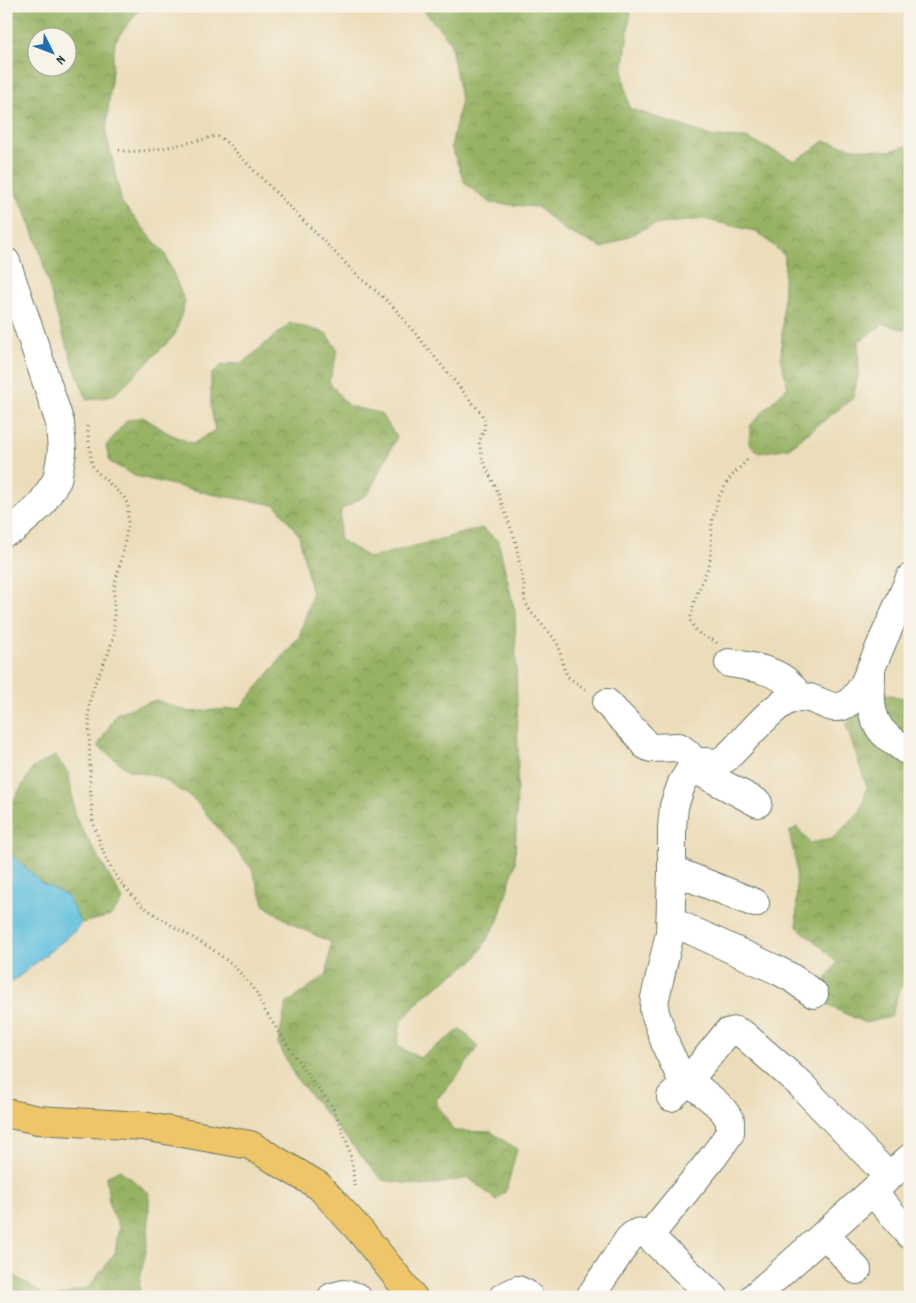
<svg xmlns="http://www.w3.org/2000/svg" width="916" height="1303" viewBox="0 0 916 1303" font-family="Dekko,sans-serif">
  <defs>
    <pattern id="forest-crowns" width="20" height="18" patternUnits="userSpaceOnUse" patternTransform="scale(1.25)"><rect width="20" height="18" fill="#96b264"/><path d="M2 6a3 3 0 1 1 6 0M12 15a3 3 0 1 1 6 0" fill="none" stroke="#7a9253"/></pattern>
  </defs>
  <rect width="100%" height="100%" fill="#f7f3e8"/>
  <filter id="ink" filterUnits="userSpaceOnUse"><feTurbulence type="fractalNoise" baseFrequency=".02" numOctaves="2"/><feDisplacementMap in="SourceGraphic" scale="10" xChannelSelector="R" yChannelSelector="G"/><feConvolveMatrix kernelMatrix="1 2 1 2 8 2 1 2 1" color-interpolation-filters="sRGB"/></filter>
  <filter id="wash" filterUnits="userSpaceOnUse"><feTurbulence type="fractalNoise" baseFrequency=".0096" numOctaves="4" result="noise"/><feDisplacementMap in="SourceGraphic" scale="20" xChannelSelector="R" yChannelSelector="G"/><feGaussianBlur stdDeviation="1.12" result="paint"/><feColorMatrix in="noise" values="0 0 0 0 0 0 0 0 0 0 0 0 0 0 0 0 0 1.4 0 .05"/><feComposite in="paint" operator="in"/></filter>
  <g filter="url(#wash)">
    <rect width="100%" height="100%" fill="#ecddba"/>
    <path fill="url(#forest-crowns)" stroke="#5a784c" fill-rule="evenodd" d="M6 6H142L115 41 106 132 122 203 165 254 185 302 175 335 113 396 87 400C75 370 64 340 55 309 43 265 34 216 6 179ZM38 38H68V68H38Z
      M420 6H631L623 74 629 108 714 137 746 138 795 161 825 141 853 148 889 151 910 145V331L883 324 858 342 859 373 853 398 789 448 759 453 749 443 750 426 770 404 788 387 781 361 785 256 758 232 704 219 652 225 603 248 566 231 537 207 490 203 465 183 451 147 461 100 450 41Z
      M290 323 326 333 338 351 329 382 348 406 380 413 397 437 368 494 341 510 339 539 370 558 482 528 498 541 515 612 518 753 515 864 498 921 475 959 425 995 401 1021 397 1046 420 1058 461 1029 478 1047 456 1078 435 1101 454 1131 491 1132 517 1149 506 1191 496 1200 469 1178 423 1186 382 1180 341 1132 295 1077 278 1043 286 1004 327 974 331 942 297 927 265 906 252 869 194 799 159 777 128 770 98 746 117 713 156 700 189 712 240 708 299 637 312 595 299 535 276 505 211 494 135 476 110 462 106 446 127 420 143 417 168 433 193 444 215 430 211 407V375L222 365 244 362Z
      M884 693 901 698 910 694V979L899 990 891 1017 865 1023 829 1006 826 979 837 963 818 944 797 927 796 863 789 832 797 827 810 843 832 839 861 810 867 787 846 725 872 697Z
      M55 756 69 774 75 817 123 900 111 916 81 923 67 896 42 883 7 850 8 809 33 768Z
      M120 1170 149 1193C149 1211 149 1228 147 1245 145 1261 136 1283 141 1297H56L89 1287 115 1253 119 1226 110 1208 106 1177Z
      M6 1274 16 1277 48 1297H6Z"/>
    <path fill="#5fbfde" stroke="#3f7e89" d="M6 806 8 809 7 850 42 883 67 896 81 923 74 932 6 987Z"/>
  </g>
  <g filter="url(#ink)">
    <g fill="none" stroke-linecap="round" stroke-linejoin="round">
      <g stroke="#677563" stroke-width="30">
        <path id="minor" d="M6 262 38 356 60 423 62 452 57 480 40 506 14 529 6 532
          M729 663C748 666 779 670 792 687 795 690 797 693 799 697
          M871 672C871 693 868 713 881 730 887 738 898 744 906 750H910
          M607 703 640 737 645 745 651 748 679 747 687 753 702 773 758 803
          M672 870 755 903
          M671 921 777 970 792 978 814 994
          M671 1097 688 1081 727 1033 736 1031 744 1035 800 1084 889 1177
          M873 1192 910 1235
          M825 1234 857 1270
          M332 1297 344 1294 357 1297
          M503 1297 518 1290 526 1294 529 1297
          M590 1297 628 1240C636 1232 638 1230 649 1236
          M714 1297 649 1236 714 1156 730 1133V1120L723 1110 715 1102 679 1073 667 1048 654 1010 655 998 670 933 672 870V828L674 806 682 783 695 763 705 762 717 763 726 758C744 742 770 707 791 699 821 687 834 733 864 684L910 578
          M754 1297 910 1158"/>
      </g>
      <g stroke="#677563" stroke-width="30">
        <path id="major" d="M6 1113 38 1120 143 1126 250 1145 319 1186 361 1232 413 1297"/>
      </g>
      <path stroke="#677563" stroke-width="3" stroke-dasharray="1 4" stroke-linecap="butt" d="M119 150C138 155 179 145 200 140 206 139 213 135 219 137 222 138 226 142 229 145L357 275 391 304 480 412 485 420 484 430 479 442 483 461 496 488 515 539 524 587 525 602 531 612 554 638 559 647 564 669 568 677 588 691
        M87 426 92 465 97 472 124 497 128 505V524L123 552 114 588V636L108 654 95 683 89 704 90 783 93 822 106 860 120 882 141 905 171 925 212 949 235 967 256 992 265 1011 306 1073 332 1106 341 1126 349 1148 353 1169 354 1186
        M717 643C713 639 708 639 703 636 696 632 693 626 690 620L695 599 709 565 711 552 712 522 718 499 729 479 748 459"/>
      <use href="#minor" stroke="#fff" stroke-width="28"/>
      <use href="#major" stroke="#eec569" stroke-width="28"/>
    </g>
  </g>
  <rect width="916" height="1303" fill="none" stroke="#f7f3e8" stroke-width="25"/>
  <g transform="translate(52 52) rotate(132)"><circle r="24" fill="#f7f3e8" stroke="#a1aaa0"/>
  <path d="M0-4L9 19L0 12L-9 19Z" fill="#1f6fb2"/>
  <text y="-8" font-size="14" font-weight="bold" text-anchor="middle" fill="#1f3d34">N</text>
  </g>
</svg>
